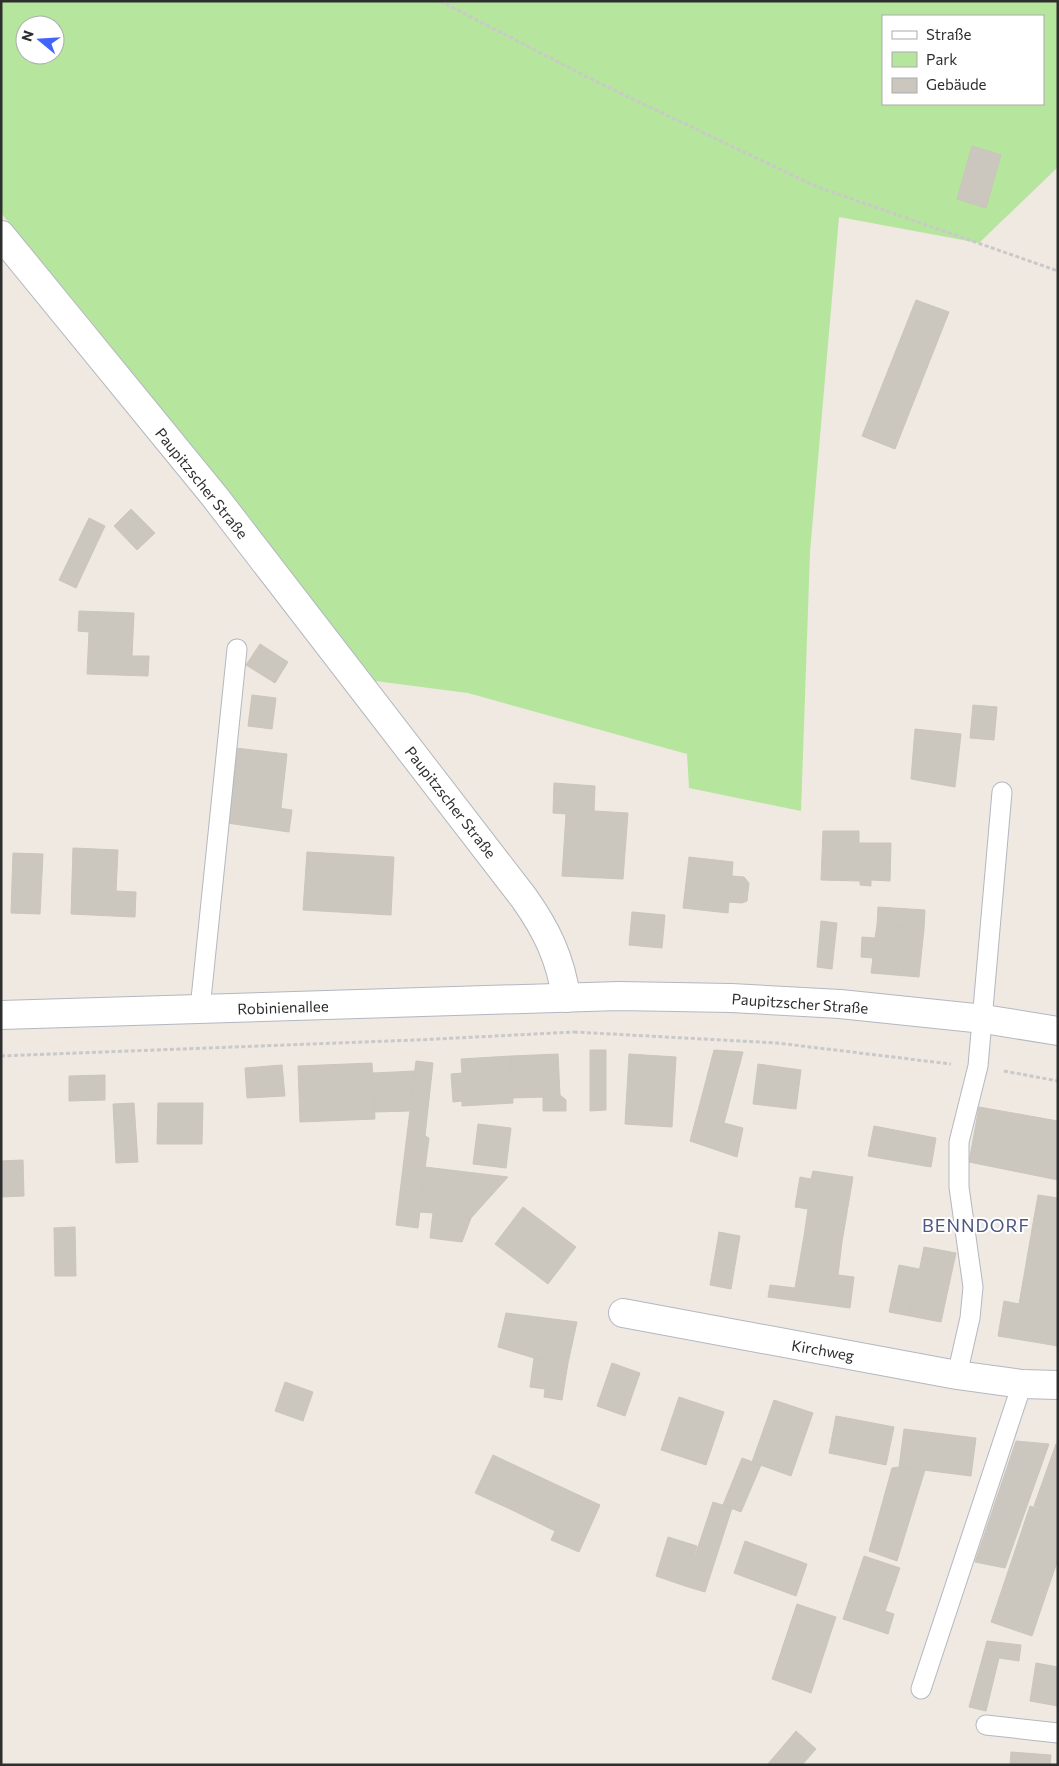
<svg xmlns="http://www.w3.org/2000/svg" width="1059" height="1766" viewBox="0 0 1059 1766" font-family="Commissioner,sans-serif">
  <rect width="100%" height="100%" fill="#efe9e1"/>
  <path fill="#b6e59e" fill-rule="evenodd" d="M1 1H1058V167L979 243 839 217 810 552 801 811 689 788 687 754 468 693 375 681 89 319 1 213ZM883 16H1043V104H883ZM25 25H55V55H25Z"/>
  <path fill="#cbc7bf" stroke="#cbc5ba" d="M972 146 1001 155 986 208 957 199Z
    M916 300 949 312 895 449 862 436Z
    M131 509 155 533 137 550 114 526Z
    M89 518 105 526 76 588 59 580Z
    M79 611 134 613 132 656H149L148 676 87 674 89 632 78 631Z
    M260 644 288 662 275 683 246 665Z
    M252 695 276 698 272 729 248 726Z
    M973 705 997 707 994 740 970 738Z
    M915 729 961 734 955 787 911 779Z
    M236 748 287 754 281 808 230 801Z
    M554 783 595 786 594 811 628 813 623 879 562 876 566 814 553 813Z
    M230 801 292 810 289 832 227 823Z
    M823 831H859V843H891L890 881 871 880V886L860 885V881L821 880Z
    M73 848 118 850 116 891 136 892 135 917 71 914Z
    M307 852 394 857 391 915 303 910Z
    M13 853 43 854 40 914 11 913Z
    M689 857 733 862 732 876 744 877 749 883 747 901 742 903 729 902 728 913 683 908Z
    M878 907 925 910 924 929 877 925Z
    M632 912 665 915 662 948 629 945Z
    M821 921 837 923 832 969 817 967Z
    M877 925 924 929 919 977 871 973 873 958 861 957 862 937 875 938Z
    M590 1050H606V1110L590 1111Z
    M714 1050 743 1052 724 1123 743 1128 737 1157 690 1141Z
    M558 1054 560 1095 566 1100V1111H543V1097L512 1098 511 1056Z
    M629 1054 676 1057 672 1127 625 1124Z
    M511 1056 513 1103 462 1106V1101L453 1102 451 1074 462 1073 461 1059Z
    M416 1061 433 1063 425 1136 429 1138 426 1161 404 1159Z
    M372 1063 375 1119 300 1122 298 1066Z
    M758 1064 801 1070 796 1109 753 1104Z
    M282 1065 285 1096 247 1098 245 1068Z
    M415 1071 409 1111 374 1112 373 1073Z
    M105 1075V1100L69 1101V1076Z
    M134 1103 138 1162 116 1163 113 1104Z
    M158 1103H203L202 1144H157Z
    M979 1107 1058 1121V1180L969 1162Z
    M478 1124 511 1128 506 1168 473 1164Z
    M874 1126 936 1138 931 1167 868 1156Z
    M404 1159 426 1161 418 1228 396 1225Z
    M23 1160 24 1196 1 1197V1161Z
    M425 1167 508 1177 471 1218 433 1213 420 1212Z
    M813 1171 853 1177 842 1242 804 1236 808 1209 795 1207 800 1177 811 1179Z
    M1038 1195 1058 1198V1346L998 1336 1004 1301 1019 1304Z
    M523 1207 576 1247 548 1284 495 1244Z
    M433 1213 471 1218 462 1242 430 1238Z
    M75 1227 76 1276H55L54 1228Z
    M719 1232 740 1236 731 1289 710 1285Z
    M804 1236 842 1242 838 1275 854 1277 850 1308 768 1297 770 1285 795 1288Z
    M924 1247 956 1253 941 1322 910 1316Z
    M899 1265 919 1269 910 1316 889 1312Z
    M506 1313 577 1322 568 1363 534 1358 498 1347Z
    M534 1358 568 1363 562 1400 544 1397 545 1389 530 1387Z
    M612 1363 640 1373 625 1416 597 1406Z
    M285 1382 313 1392 303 1421 275 1411Z
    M679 1397 724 1412 706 1465 661 1450Z
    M774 1400 813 1413 791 1476 752 1462Z
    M836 1416 894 1427 886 1465 829 1453Z
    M904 1429 976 1438 971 1476 899 1467Z
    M1016 1441 1049 1444 1005 1568 975 1562Z
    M1056 1444H1058V1515L1034 1506Z
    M493 1455 527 1471 510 1509 475 1493Z
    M742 1458 761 1465 741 1512 723 1505Z
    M899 1467 925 1470 897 1561 869 1551 892 1468Z
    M527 1471 600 1505 579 1552 551 1540 555 1531 510 1509Z
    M713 1502 732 1508 705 1592 685 1586Z
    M1030 1506 1058 1515V1559L1032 1636 991 1622Z
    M668 1537 697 1546 685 1586 656 1576Z
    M745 1541 807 1564 796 1596 734 1573Z
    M864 1556 900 1568 885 1611 894 1614 888 1634 843 1619Z
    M797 1604 836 1617 811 1693 772 1679Z
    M987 1641 1021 1645 1019 1661 999 1658 986 1711 969 1707Z
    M1036 1663 1058 1667V1706L1030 1701Z
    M796 1731 816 1749 802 1765H767Z
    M1011 1752 1051 1755 1050 1765H1010Z"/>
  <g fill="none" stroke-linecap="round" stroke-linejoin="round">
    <g stroke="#b4b7c1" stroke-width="21">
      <path id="lane" d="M200 1009 237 649
        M957 1375 970 1318 973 1287 959 1187V1142L978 1066 1002 792
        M921 1689 1022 1384
        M986 1725 1058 1733"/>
    </g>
    <g stroke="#b4b7c1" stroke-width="30">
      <path id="street" d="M1 235 215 497 524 898C546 929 561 959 566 998
        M623 1313 957 1375 1022 1384 1058 1385"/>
    </g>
    <g stroke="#b4b7c1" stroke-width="30">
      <path id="secondary" d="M1 1015 619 996 731 998 840 1004 984 1019 1058 1031"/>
    </g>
    <path stroke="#c9c9c9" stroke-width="3" stroke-dasharray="4 2.5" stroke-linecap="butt" d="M440 1 589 78 815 186 1058 271
      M574 1032 777 1043 951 1064
      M1 1056 417 1040 574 1032
      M1004 1071 1058 1081"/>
    <use href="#lane" stroke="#fff" stroke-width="19"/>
    <use href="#street" stroke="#fff" stroke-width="28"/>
    <use href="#secondary" stroke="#fff" stroke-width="28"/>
  </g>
  <g text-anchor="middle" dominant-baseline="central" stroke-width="4" stroke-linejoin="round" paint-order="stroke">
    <g font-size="15" fill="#2e2e2e" stroke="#fff">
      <text transform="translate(202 483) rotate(51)">Paupitzscher Straße</text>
      <text transform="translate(451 802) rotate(52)">Paupitzscher Straße</text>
      <text transform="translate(800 1003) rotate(4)">Paupitzscher Straße</text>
      <text transform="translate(283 1007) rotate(-2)">Robinienallee</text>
      <text transform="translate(823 1350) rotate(10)">Kirchweg</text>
    </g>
    <g font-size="18" letter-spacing="1" fill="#4d5680" stroke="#fff">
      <text x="976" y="1225">BENNDORF</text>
    </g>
  </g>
  <rect width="1059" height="1766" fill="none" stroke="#2e2e2e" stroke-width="5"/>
  <rect x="882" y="15" width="162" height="90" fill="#ffffff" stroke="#ababab"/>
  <rect x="892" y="31" width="25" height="8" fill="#ffffff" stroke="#ababab"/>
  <text x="926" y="40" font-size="15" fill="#2e2e2e">Straße</text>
  <rect x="892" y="52" width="25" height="15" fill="#b6e59e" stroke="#ababab"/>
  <text x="926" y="65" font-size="15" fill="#2e2e2e">Park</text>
  <rect x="892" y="78" width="25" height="15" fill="#cbc7bf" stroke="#ababab"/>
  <text x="926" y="90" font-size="15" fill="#2e2e2e">Gebäude</text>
  <g transform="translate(40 40) rotate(288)"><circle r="24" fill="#ffffff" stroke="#ababab"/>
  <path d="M0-4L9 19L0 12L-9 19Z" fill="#4264fb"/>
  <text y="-8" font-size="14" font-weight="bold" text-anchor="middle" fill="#2e2e2e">N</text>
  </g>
</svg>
